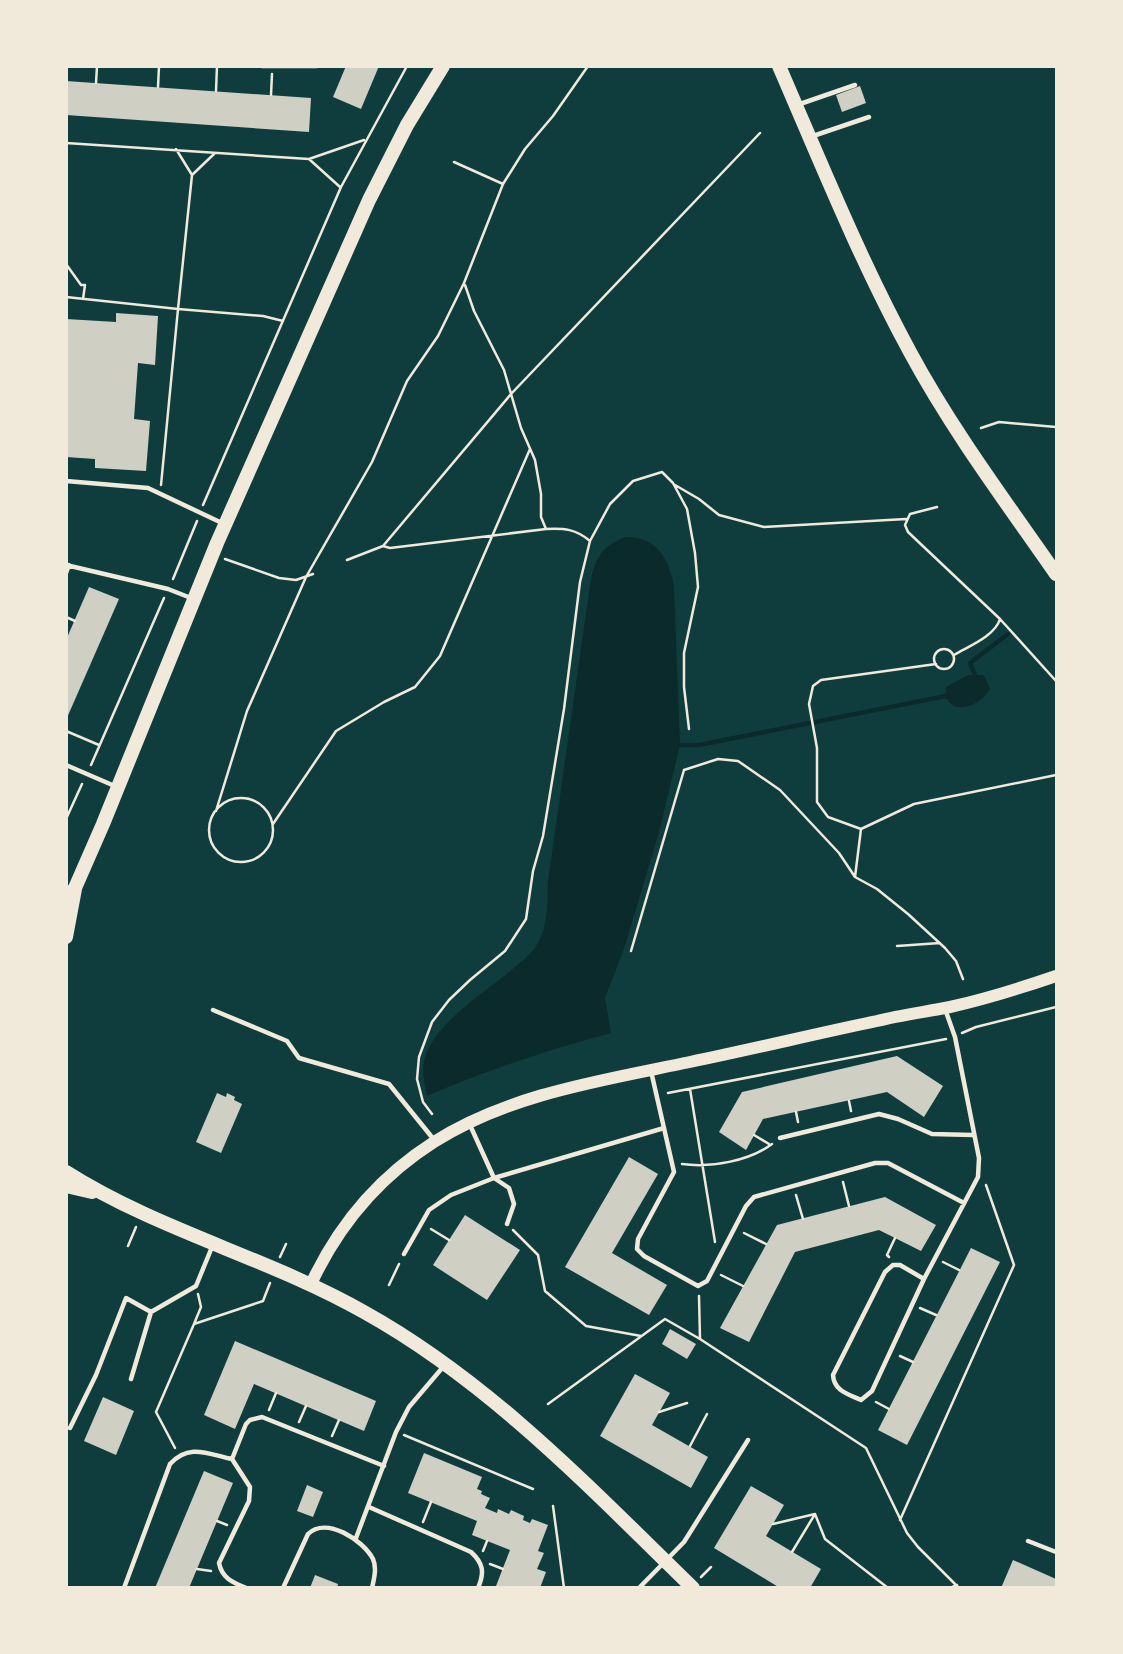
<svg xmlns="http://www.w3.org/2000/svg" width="1123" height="1654" viewBox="0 0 1123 1654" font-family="'Roboto Condensed',sans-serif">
  <rect width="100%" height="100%" fill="#0f3d3e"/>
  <path fill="#0a2a2b" d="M625 537C657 537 668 557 674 586L680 745 659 832 625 946 605 998 611 1033C548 1050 487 1070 427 1096 426 1088 423 1078 423 1069 426 1020 504 984 534 949 549 930 547 903 548 881L591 578C598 554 602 547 625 537Z
    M968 675H984L990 689C982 702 969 709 955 707L945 698 946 687Z"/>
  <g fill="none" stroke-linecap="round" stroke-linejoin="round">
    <path stroke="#0a2a2b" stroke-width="4.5" d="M977 680 970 663 1008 634
      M680 745H699L951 695"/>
  </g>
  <path fill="#cfcfc3" d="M346 66H379L361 109 333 97Z
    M66 81 311 98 309 132 66 115Z
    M860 86 866 103 842 112 836 95Z
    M116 313 158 316 155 365 138 363 134 419 150 421 146 471 95 468V459L66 457V319L116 322Z
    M89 587 119 599 66 720V640Z
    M897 1056 943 1086 924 1117 887 1092 763 1119 746 1150 719 1132 742 1092Z
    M217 1093 226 1097 227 1093 235 1097 234 1100 242 1104 221 1153 196 1142Z
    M629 1157 658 1174 612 1253 667 1285 649 1315 565 1267Z
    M885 1197 936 1225 921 1251 879 1230 795 1252 749 1342 720 1328 777 1225Z
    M465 1215 520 1250 487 1300 433 1265Z
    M971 1248 1000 1262 907 1445 878 1430Z
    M670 1329 696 1344 687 1359 662 1344Z
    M235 1341 376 1401 364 1431 254 1384 235 1429 204 1415Z
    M635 1374 670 1393 652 1425 708 1457 691 1488 600 1436Z
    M103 1397 134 1411 116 1455 84 1441Z
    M424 1453 482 1477 477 1489 482 1491 481 1494 490 1498 485 1508 497 1513 498 1509 509 1514 511 1510 524 1516 523 1520 530 1523 532 1519 548 1525 538 1551 544 1553 537 1569 546 1572 540 1588 496 1586 510 1550 472 1535 477 1521 408 1493Z
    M204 1471 233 1483 189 1588H155Z
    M307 1485 323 1492 313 1517 297 1511Z
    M751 1486 784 1505 766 1536 821 1569 810 1588H780L714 1548Z
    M1013 1560 1056 1579V1588H1001Z
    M315 1575 338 1584 337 1588H310Z"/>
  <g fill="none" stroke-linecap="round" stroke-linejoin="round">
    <path stroke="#f1e9da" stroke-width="2.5" d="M96 83 97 66
      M158 87 159 66
      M216 91 217 66
      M271 95 272 74
      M66 143 309 159 364 140
      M309 159 340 187
      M454 162 503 184
      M192 175 214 154
      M66 264 81 285H85L83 299
      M465 285 474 311 504 370 521 428 535 460 541 494V517L546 529C564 528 576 529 590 541
      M66 297 178 309 192 175 176 149
      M981 428 999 422 1056 427
      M161 485 178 309 263 316 283 321
      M675 485 699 499 719 515 764 527 906 519
      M203 505 341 187 407 66
      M937 507 910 514 905 525 908 532 1000 619C995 636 969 646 954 655
      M383 546 390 548 546 529
      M225 559 279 578 296 580 313 574
      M347 560 383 546 511 394 760 133
      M173 579 197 521
      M66 617 75 621
      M1000 619 1056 681
      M934 659a10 10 0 1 1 20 0a10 10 0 1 1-20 0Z
      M936 664 821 680 813 686 809 704 817 748V802L828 817 861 829 914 804 1056 775
      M66 731 99 745
      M91 765 164 598
      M209 830a32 32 0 1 1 64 0a32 32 0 1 1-64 0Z
      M216 811 247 711 306 577 372 462 407 381 438 336 464 283 503 184 525 149 553 116 588 66
      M66 819 82 784
      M273 824 336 731 384 702 415 687 440 656 530 449
      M855 877 861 829
      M897 946 940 943
      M631 951 684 770 718 759 738 761 780 790 839 853 855 877 877 889 908 914 945 948 956 961 963 979
      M962 1033 976 1027 1056 1007
      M690 1089 715 1242
      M668 1093 946 1039
      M849 1101 851 1111
      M796 1112 798 1122
      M432 1114 423 1102 417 1079 419 1057 432 1022 449 1000 470 980 505 951 526 919 533 871 543 836 564 709 580 582 590 541 610 504 633 481 662 472 673 483 687 509 695 553 698 587 684 653V687L689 729
      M754 1135 769 1144
      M682 1164C711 1168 749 1161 772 1144
      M843 1182 849 1206
      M796 1195 803 1219
      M431 1229 449 1240
      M513 1230 538 1255 545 1291 586 1326 641 1336
      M744 1233 766 1244
      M128 1246 136 1227
      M280 1257 286 1244
      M889 1257 887 1255 895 1238
      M943 1262 959 1270
      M721 1275 743 1286
      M389 1285 399 1264
      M198 1294 201 1307 194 1324 263 1301 270 1283
      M699 1296 700 1339 866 1448 907 1533 918 1547 959 1588
      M920 1308 936 1315
      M900 1356 913 1362
      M876 1402 889 1409
      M548 1404 665 1319 700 1339
      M269 1410 276 1393
      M659 1412 687 1403
      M299 1422 306 1406
      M404 1435 533 1489
      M332 1436 339 1420
      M690 1446 707 1414
      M175 1448 156 1412 194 1324
      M553 1506 564 1588
      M815 1514 825 1539 888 1588
      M900 1520 1014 1265 986 1185
      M217 1521 227 1525
      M423 1522 431 1502
      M773 1524 815 1514
      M483 1551 487 1541
      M792 1552 815 1514
      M490 1564 503 1569
      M197 1569 211 1571
      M701 1577 711 1567
      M950 1588 957 1585"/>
    <path stroke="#f1e9da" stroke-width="4.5" d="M262 66H317
      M800 104 855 85
      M813 136 869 117
      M66 481 148 488 222 523
      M66 565 168 589 191 598
      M66 573 69 565
      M66 765 117 787
      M213 1010 287 1041 299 1058 389 1084 435 1141
      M651 1071 674 1172 638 1239 637 1249 644 1256 698 1286 707 1281 746 1206 754 1197 875 1163H888L964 1203
      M470 1125 494 1178 509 1188 514 1204 507 1224
      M780 1138 879 1114 898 1119 932 1134 973 1135
      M404 1254 429 1210 451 1195 494 1178 664 1128
      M924 1279 900 1265H893L885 1272 833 1375C834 1391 848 1394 861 1400L872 1391 924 1279 978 1177 979 1158 955 1037 945 1009
      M151 1312 196 1286 212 1247
      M70 1428 96 1375 126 1298 151 1312 131 1379
      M232 1459 246 1424 250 1420 262 1417 384 1466
      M369 1507 471 1552C483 1563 485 1572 478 1588
      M356 1538 396 1432 409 1407 443 1367
      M1028 1541 1056 1552
      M124 1588 170 1464C189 1443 208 1454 232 1459L250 1487 249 1501 219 1563C222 1578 232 1582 246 1588
      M283 1588 308 1534C326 1516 363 1540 373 1559 377 1568 374 1579 372 1588
      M639 1588 684 1542 748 1440"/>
    <path stroke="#f1e9da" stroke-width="12" d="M311 1284C338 1226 379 1177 434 1142 509 1094 604 1080 690 1062 753 1049 815 1034 877 1021 901 1015 925 1012 950 1007 986 999 1021 988 1056 976"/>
    <path stroke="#f1e9da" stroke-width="14" d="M779 66C821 163 860 260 910 352 952 430 1006 502 1056 574
      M66 900 75 888 103 824 217 543 369 200 407 125 443 66
      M66 937 75 889
      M66 1172C159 1231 269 1258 364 1312 490 1382 590 1488 693 1588
      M66 1186 92 1192"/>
  </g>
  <rect width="1123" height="1654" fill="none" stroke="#f1e9da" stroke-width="136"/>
</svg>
